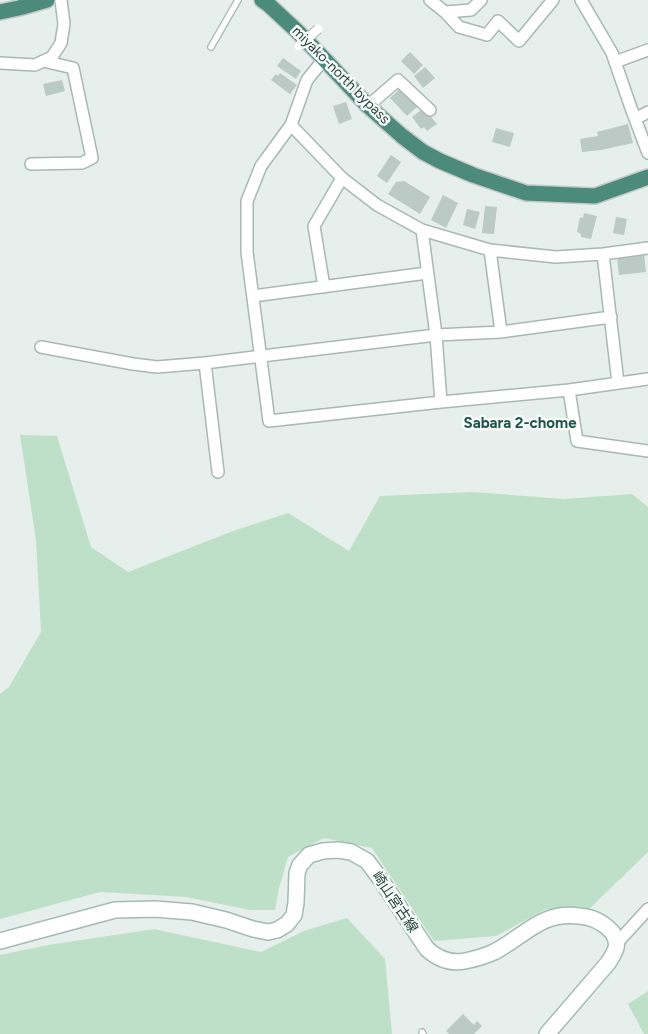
<svg xmlns="http://www.w3.org/2000/svg" width="648" height="1034" viewBox="0 0 648 1034" font-family="Figtree,'Noto Sans JP',sans-serif">
  <rect width="100%" height="100%" fill="#e6efeb"/>
  <path fill="#bfe0c8" d="M20 435 57 436 91 547 128 572 233 531 288 513 349 551 380 496 473 492 564 499 632 494 648 507V852L587 911 546 909 496 936 434 941 372 848 324 838 288 857 279 888 275 910H250L186 897 100 892 0 919V694L9 687 41 632 36 540Z
    M347 918 385 959 392 1034H0V955L48 945 154 929 261 952 304 931Z
    M648 991V1034H644L628 1004Z"/>
  <path fill="#bbcac4" d="M410 52 423 65 414 74 401 61Z
    M283 58 301 71 296 79 277 66Z
    M425 67 435 78 423 88 414 76Z
    M280 73 297 85 290 94 271 80 276 74 278 76Z
    M62 80 65 91 46 96 43 84Z
    M401 88 418 106 407 116 390 98Z
    M346 102 352 119 339 124 333 106Z
    M424 108 437 124 427 131 424 127 421 129 412 117Z
    M628 124 633 143 601 150 582 152 580 139 598 136 597 132Z
    M496 128 514 133 510 147 492 142Z
    M391 155 401 162 387 183 377 176Z
    M404 181 430 197 420 214 388 194 396 182Z
    M443 195 458 203 446 228 431 220Z
    M485 206 497 207 494 234 482 233Z
    M467 209 480 212 475 229 463 225Z
    M584 213 597 216 591 239 581 237V234L577 232 580 217 583 218Z
    M616 217 627 219 624 235 613 233Z
    M644 254 646 272 619 275 617 257Z
    M463 1014 474 1025 477 1021 482 1026 474 1034H449L446 1031Z"/>
  <g fill="none" stroke-linecap="round" stroke-linejoin="round">
    <g stroke="#a8b8b2" stroke-width="8">
      <path id="service" d="M211 47 238 0
        M422 1032 423 1034"/>
    </g>
    <g stroke="#a8b8b2" stroke-width="14">
      <path id="minor" d="M430 0 445 12 471 10 481 0
        M581 0 612 53 631 108 648 153
        M445 12 459 27 487 35 498 21 519 41 553 0
        M324 59 307 80 291 125 261 166 247 201V252L269 421 441 402 569 390 648 379
        M615 62 648 50
        M0 63 35 65 52 57 61 43 64 24 61 0
        M368 106 398 80 430 110
        M635 119 648 112
        M291 125 342 178 377 205 422 230 490 250 556 257 603 254 648 248
        M31 164 82 163 92 158 73 68 43 61
        M422 230 436 335 441 402
        M490 250 501 332
        M603 254 618 383
        M324 287 314 226 342 178
        M253 296 427 273
        M41 347 133 364 157 367 205 363 436 335 501 332 611 317
        M205 363 218 472
        M569 390 577 441 648 451
        M617 943 648 909"/>
    </g>
    <g stroke="#a4bbb3" stroke-width="18">
      <path id="secondary" d="M0 941 115 910 155 909 192 912 226 920 253 929 268 932 277 930 287 924 294 915 296 903 297 873 300 865 309 855 323 851 338 850 351 852 367 861 379 877 427 949C438 959 450 964 465 961 475 959 485 956 494 952 525 936 541 911 579 916 593 917 603 922 612 932 621 944 615 952 608 963L547 1034"/>
    </g>
    <g stroke="#c2cac8" stroke-width="18">
      <path id="trunk" d="M262 0 269 5 298 32 324 59 368 106 402 136 423 152 440 161 473 175 526 193 595 196 648 177
        M0 12 19 8 47 0"/>
    </g>
    <use href="#service" stroke="#fff" stroke-width="5.5"/>
    <use href="#minor" stroke="#fff" stroke-width="11"/>
    <use href="#secondary" stroke="#fff" stroke-width="15"/>
    <use href="#trunk" stroke="#4c8a7c" stroke-width="15"/>
    <g stroke="#a8b8b2" stroke-width="11" stroke-linecap="butt">
      <path id="pedestrian-bridge" d="M299 46 318 29"/>
    </g>
    <use href="#pedestrian-bridge" stroke="#fff" stroke-width="9"/>
  </g>
  <g text-anchor="middle" dominant-baseline="central" stroke-width="5" stroke-linejoin="round" paint-order="stroke">
    <g font-size="14" fill="#24423a" stroke="#f7fbf9">
      <text transform="translate(341 75) rotate(45)">miyako-north bypass</text>
      <text transform="translate(395 902) rotate(56)">崎山宮古線</text>
    </g>
    <g font-size="15" font-weight="bold" fill="#1f5548" stroke="#f7fbf9">
      <text x="520" y="423">Sabara 2-chome</text>
    </g>
  </g>
</svg>
